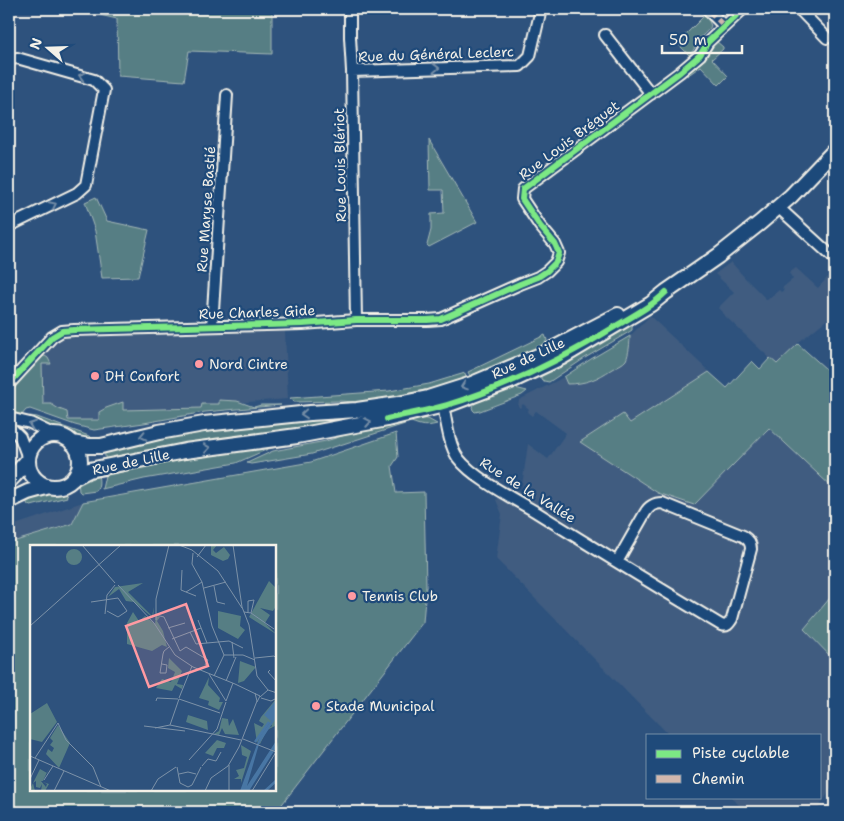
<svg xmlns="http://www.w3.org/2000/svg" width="844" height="821" viewBox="0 0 844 821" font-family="'Shantell Sans',sans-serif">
  <rect width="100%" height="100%" fill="#2e527d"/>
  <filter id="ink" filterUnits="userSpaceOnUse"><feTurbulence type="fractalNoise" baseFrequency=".02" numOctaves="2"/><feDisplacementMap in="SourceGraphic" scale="10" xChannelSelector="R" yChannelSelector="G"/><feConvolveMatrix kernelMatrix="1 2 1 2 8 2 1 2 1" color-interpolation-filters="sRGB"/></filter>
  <g filter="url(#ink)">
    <path fill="#3f5c80" d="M731 262 746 279 767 300 779 290 781 292 784 290 782 288 793 279 789 273 796 268 818 288 835 269V313L799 342 777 365 725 316V315L718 308 734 292 715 274Z
      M650 316 835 490V592L804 629 835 661V783L816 812H746L731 797H820V735H669L496 559 502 514 496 500 505 485 521 493 528 444 548 459 566 433 536 411 532 416 527 412 529 409 523 404 520 408 518 406 519 400 564 377 630 336Z
      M285 331 288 399 219 404 202 408 93 427 68 420 9 392 57 341 68 336Z
      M83 502 72 524 9 543V527Z"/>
    <path fill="#567e84" stroke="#a5b8b6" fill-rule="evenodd" d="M74 9H272V54L189 51 184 81 118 76 117 19Z
      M704 16 709 21 711 26C709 30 706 32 702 36 697 42 695 50 689 55L677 43Z
      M716 41 723 47V49L712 59 728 76 719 85 701 66 687 76V73L704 60Z
      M429 140 477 222 429 247 427 245 431 230V214L444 213 443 190H430Z
      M96 197 107 221 149 230 138 277 102 278 95 231 85 202Z
      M632 323V330L629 332 585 358 549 382 544 381 541 379V374L568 361Z
      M545 335 547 340 543 346 470 376 468 372Z
      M630 336C630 342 629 354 626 360 623 364 617 366 612 369 597 379 586 384 567 384L564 377 591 359Z
      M798 344 835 377V490L769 428 694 505 658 493 580 442 623 414 630 423 709 372 727 388 752 361 760 369 770 358 777 364Z
      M45 356 48 358 51 364H42L43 404H51L59 409 67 412 68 420H99V412L106 408 123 402V410L201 408 202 404H219V400L237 401 254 407 261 405H281L205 412 144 423 94 430 75 425 30 409 26 410 21 416 9 412V390L39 358Z
      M465 373 466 378 441 386 438 388H434L393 397 356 402 339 401 296 402H294L290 398 389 391 429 384Z
      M511 387 527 391 522 395 480 411 475 412 473 410 472 407 477 401Z
      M30 416 37 417 89 436 94 441 81 438 69 433 54 430 28 417Z
      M332 418V425L106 463 104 449 203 427Z
      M416 418 428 419 437 424C425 427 422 426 411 422L312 454 251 464 247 463 273 451 326 441 371 427Z
      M396 433 398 457 392 466 396 493 424 492 426 587 423 622 276 812H24L9 806V543L72 524 83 502 311 462ZM31 546H275V790H31Z
      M326 437 268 449 236 463 144 479 102 489 106 471 143 463Z
      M98 474C99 480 100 486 96 491L81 493 79 491 78 481Z
      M65 492 67 497 31 506 28 505 25 499 46 493 56 494Z
      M835 592V661L804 629Z"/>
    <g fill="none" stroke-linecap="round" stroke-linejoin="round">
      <g stroke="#f4f1e8" stroke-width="14">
        <path id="street" d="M350 9V37L352 71 356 320
          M707 9 724 26
          M799 9 827 38
          M605 35 651 94
          M9 60 17 58 94 80 104 90 86 185 77 193 9 226
          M352 71 520 66 530 56 541 9
          M778 207 835 259
          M212 326 227 95
          M9 384 52 337 62 331 74 330 303 324 356 320H427L441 319 520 284 538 277 547 271 556 262 559 253 555 244 540 226 522 199 523 189 680 72 700 55 708 42 743 9
          M442 400C446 417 448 444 458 458 473 478 514 499 536 512 597 550 659 588 721 625 727 627 729 624 732 619L751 549C751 543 749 540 743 536L662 503C654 503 649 506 645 513L617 562
          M9 418 30 423 55 435
          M9 426 20 437 28 458"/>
      </g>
      <g stroke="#f4f1e8" stroke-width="18">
        <path id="secondary" d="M28 461a26 26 0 1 1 52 0a26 26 0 1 1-52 0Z
          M72 443 89 446H101L159 432 204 424 310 413 357 410 398 404 428 398 472 384 545 353 618 315
          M75 477 89 470 185 451 297 436 387 419 452 403 513 380 562 357 651 304 666 292 718 256 761 222 791 196 835 150
          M9 481 14 476 27 461
          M9 501 28 492 46 487"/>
      </g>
      <use href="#street" stroke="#1f4a7a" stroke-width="10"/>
      <use href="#secondary" stroke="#1f4a7a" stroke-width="14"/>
      <path stroke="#d1b7ad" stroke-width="5" stroke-dasharray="10 5" stroke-linecap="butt" d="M707 9 724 26"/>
      <g stroke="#1f4a7a" stroke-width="9">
        <path id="cycleway" d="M9 384 52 337 62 331 74 330 303 324 356 320H427L441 319 520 284 538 277 547 271 556 262 559 253 555 244 540 226 522 199 523 189 680 72 700 55 708 42 743 9
          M387 419C407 414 427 411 447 405 507 387 563 359 616 326 633 316 652 306 666 292"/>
      </g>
      <use href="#cycleway" stroke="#7ce984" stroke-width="6"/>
    </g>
    <defs><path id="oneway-chevron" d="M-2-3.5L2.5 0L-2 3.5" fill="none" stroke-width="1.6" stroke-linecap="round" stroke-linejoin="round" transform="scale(1.25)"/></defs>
    <g stroke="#748da6">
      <use href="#oneway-chevron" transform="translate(436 68) rotate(-1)"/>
      <use href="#oneway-chevron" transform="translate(82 76) rotate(-164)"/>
      <use href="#oneway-chevron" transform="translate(53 205) rotate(-26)"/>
      <use href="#oneway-chevron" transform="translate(464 386) rotate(161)"/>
      <use href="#oneway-chevron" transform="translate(304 414) rotate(175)"/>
      <use href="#oneway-chevron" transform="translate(368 422) rotate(-10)"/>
      <use href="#oneway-chevron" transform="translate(32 425) rotate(-159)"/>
      <use href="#oneway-chevron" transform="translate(143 436) rotate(167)"/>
      <use href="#oneway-chevron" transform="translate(207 448) rotate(-8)"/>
    </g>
  </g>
  <g fill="#ff9aa2" stroke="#1f4a7a" stroke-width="2">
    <circle cx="199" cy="364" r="5"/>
    <circle cx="95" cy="376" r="5"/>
    <circle cx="352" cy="596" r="5"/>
    <circle cx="316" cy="706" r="5"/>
  </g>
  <g text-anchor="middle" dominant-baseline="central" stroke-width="4.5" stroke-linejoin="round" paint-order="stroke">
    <g font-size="14" fill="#f4f1e8" stroke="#1f4a7a">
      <text transform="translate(436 54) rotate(-2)">Rue du Général Leclerc</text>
      <text transform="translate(569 140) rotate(-37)">Rue Louis Bréguet</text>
      <text transform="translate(340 165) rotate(-91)">Rue Louis Blériot</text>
      <text transform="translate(206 209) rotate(-86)">Rue Maryse Bastié</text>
      <text transform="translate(257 312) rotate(-2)">Rue Charles Gide</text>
      <text transform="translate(528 358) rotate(-25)">Rue de Lille</text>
      <text transform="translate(131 462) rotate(-12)">Rue de Lille</text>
      <text transform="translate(528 490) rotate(32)">Rue de la Vallée</text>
    </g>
    <g font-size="14" fill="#f4f1e8" stroke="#1f4a7a" text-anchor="start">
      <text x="209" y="364">Nord Cintre</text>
      <text x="105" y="376">DH Confort</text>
      <text x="362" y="596">Tennis Club</text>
      <text x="326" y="706">Stade Municipal</text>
    </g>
  </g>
  <g transform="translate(30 545)">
    <rect width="246" height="246" fill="#2e527d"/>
    <path d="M181 0H187L183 5 186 8 194 2 200 10 198 14 193 16 181 10ZM36 12a8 8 0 1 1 16 0a8 8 0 1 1-16 0ZM239 36 246 43V61L243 66 230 63 240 70 235 78 246 89 219 72ZM113 38 98 47 122 71 124 62 123 73 104 57 96 56 89 44 78 52 85 42ZM188 66 211 71 210 81 215 85 208 94 188 83ZM103 67 109 76 115 71 125 79 126 71 130 72 127 76 133 86 137 102 132 100 122 106 97 99V78ZM139 113 152 126 147 139 153 140 152 144 145 140 142 146 126 143 132 134 141 137 145 127 138 123ZM210 116 226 122 214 136 208 138ZM179 132 178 140 190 153 189 157H193L189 165 178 160 179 156 169 153ZM246 154 245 181 237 185 230 199H229L235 186 238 183 242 181 240 178 235 182 227 198 224 178 232 182 234 179 229 176 231 172ZM17 158 27 177 12 197 0 194V169ZM158 170 177 176 178 185 156 177ZM192 173 198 174 199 181 203 174 209 190 195 189 192 183 189 190 184 189 189 186ZM28 180 40 198 29 223 16 209 18 204 22 207 24 203 20 200 23 196 20 193ZM187 195 196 198 194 203H187L183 211 175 208ZM211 200 221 206 211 238V234H204L209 231 206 225 214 223 217 212 212 210ZM20 221 13 236H11L16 242 17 239 13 237 19 239 15 246H11L12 239 10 243 6 242V236L3 238 5 246 0 244 10 224 17 228Z" fill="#567e84"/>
    <path d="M246 155V173L229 199 217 241 246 196V203L219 246H210L230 191 241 176 234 170Z" fill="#4876a4"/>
    <path fill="none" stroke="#4876a4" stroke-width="2.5" d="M225 197 239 177M235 246 247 235"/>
    <path fill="none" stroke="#7d92a8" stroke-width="1" d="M52 0 85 38M149 0 162 5 188 26 212 63M203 0 212 62 219 80 227 131 238 145M163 8 162 19 172 37 182 81 194 110M167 12 176 0M152 25 151 45 166 51M88 40 124 78 145 110 163 122 205 139M184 41 187 57 195 59M174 43 196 37M156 47 172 37M61 57 88 53 97 66 88 72 77 66M214 67 221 68 244 84M218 67V56L224 55 221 68M75 69 77 50 85 40M126 70 134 72 150 106 156 102 178 115 175 120M126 75V54L139 0M168 75 177 98M0 81 91 0M138 83 155 78M160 87 166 99 199 96 213 103M142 94 171 83M202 97 204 113M194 110H213L225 115M225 113 244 111 247 114M132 119 137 120 136 128H130L133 109 134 106 139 102M240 125 238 127 247 137M179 129 196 156M184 131 194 110M196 136 206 112M205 139 230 151 227 157M230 152 238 145 247 148M149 153 162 121M231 153 241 156 247 153M149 154 190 168M126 156 127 153 148 154M196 156 203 138M140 180 149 154M114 181 155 186M125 183 140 180 211 195M213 194 246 207M0 211 81 246M5 213 28 178 36 195 63 222 71 242M159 215 187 184 196 157M172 221 178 214 186 216 191 207M147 222 150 238 158 242 162 240 171 222M149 229 158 227 166 229M0 234 9 215M14 235 23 221M24 246 34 226M121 246 128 234 146 222M175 246 181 233 198 221 209 202 227 156 225 148M199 246V220M222 246 246 207"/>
    <path fill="#ff9aa2" fill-opacity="0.15" stroke="#ff9aa2" stroke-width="2.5" d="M156 59 178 121 119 142 96 81Z"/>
    <rect width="246" height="246" fill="none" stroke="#f4f1e8" stroke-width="2.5"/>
  </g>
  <rect width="844" height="821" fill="none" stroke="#1f4a7a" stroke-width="30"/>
  <rect x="15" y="15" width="814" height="791" fill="none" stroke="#f4f1e8" stroke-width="2" filter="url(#ink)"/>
  <rect x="646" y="734" width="175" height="65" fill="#1f4a7a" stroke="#748da6"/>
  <rect x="656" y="750" width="25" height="8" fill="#7ce984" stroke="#748da6"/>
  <text x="692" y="758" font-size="15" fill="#f4f1e8">Piste cyclable</text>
  <rect x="656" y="775" width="25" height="8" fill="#d1b7ad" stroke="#748da6"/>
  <text x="692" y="784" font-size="15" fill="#f4f1e8">Chemin</text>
  <g transform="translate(48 48) rotate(290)" stroke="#1f4a7a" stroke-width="4" paint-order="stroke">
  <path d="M0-4L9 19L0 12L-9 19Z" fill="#f4f1e8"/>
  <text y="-8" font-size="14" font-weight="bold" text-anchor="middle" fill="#f4f1e8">N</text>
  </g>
  <path d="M662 45v8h80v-8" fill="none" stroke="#f4f1e8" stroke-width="2.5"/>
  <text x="669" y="45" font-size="15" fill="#f4f1e8" stroke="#1f4a7a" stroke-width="4" paint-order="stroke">50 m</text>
</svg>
